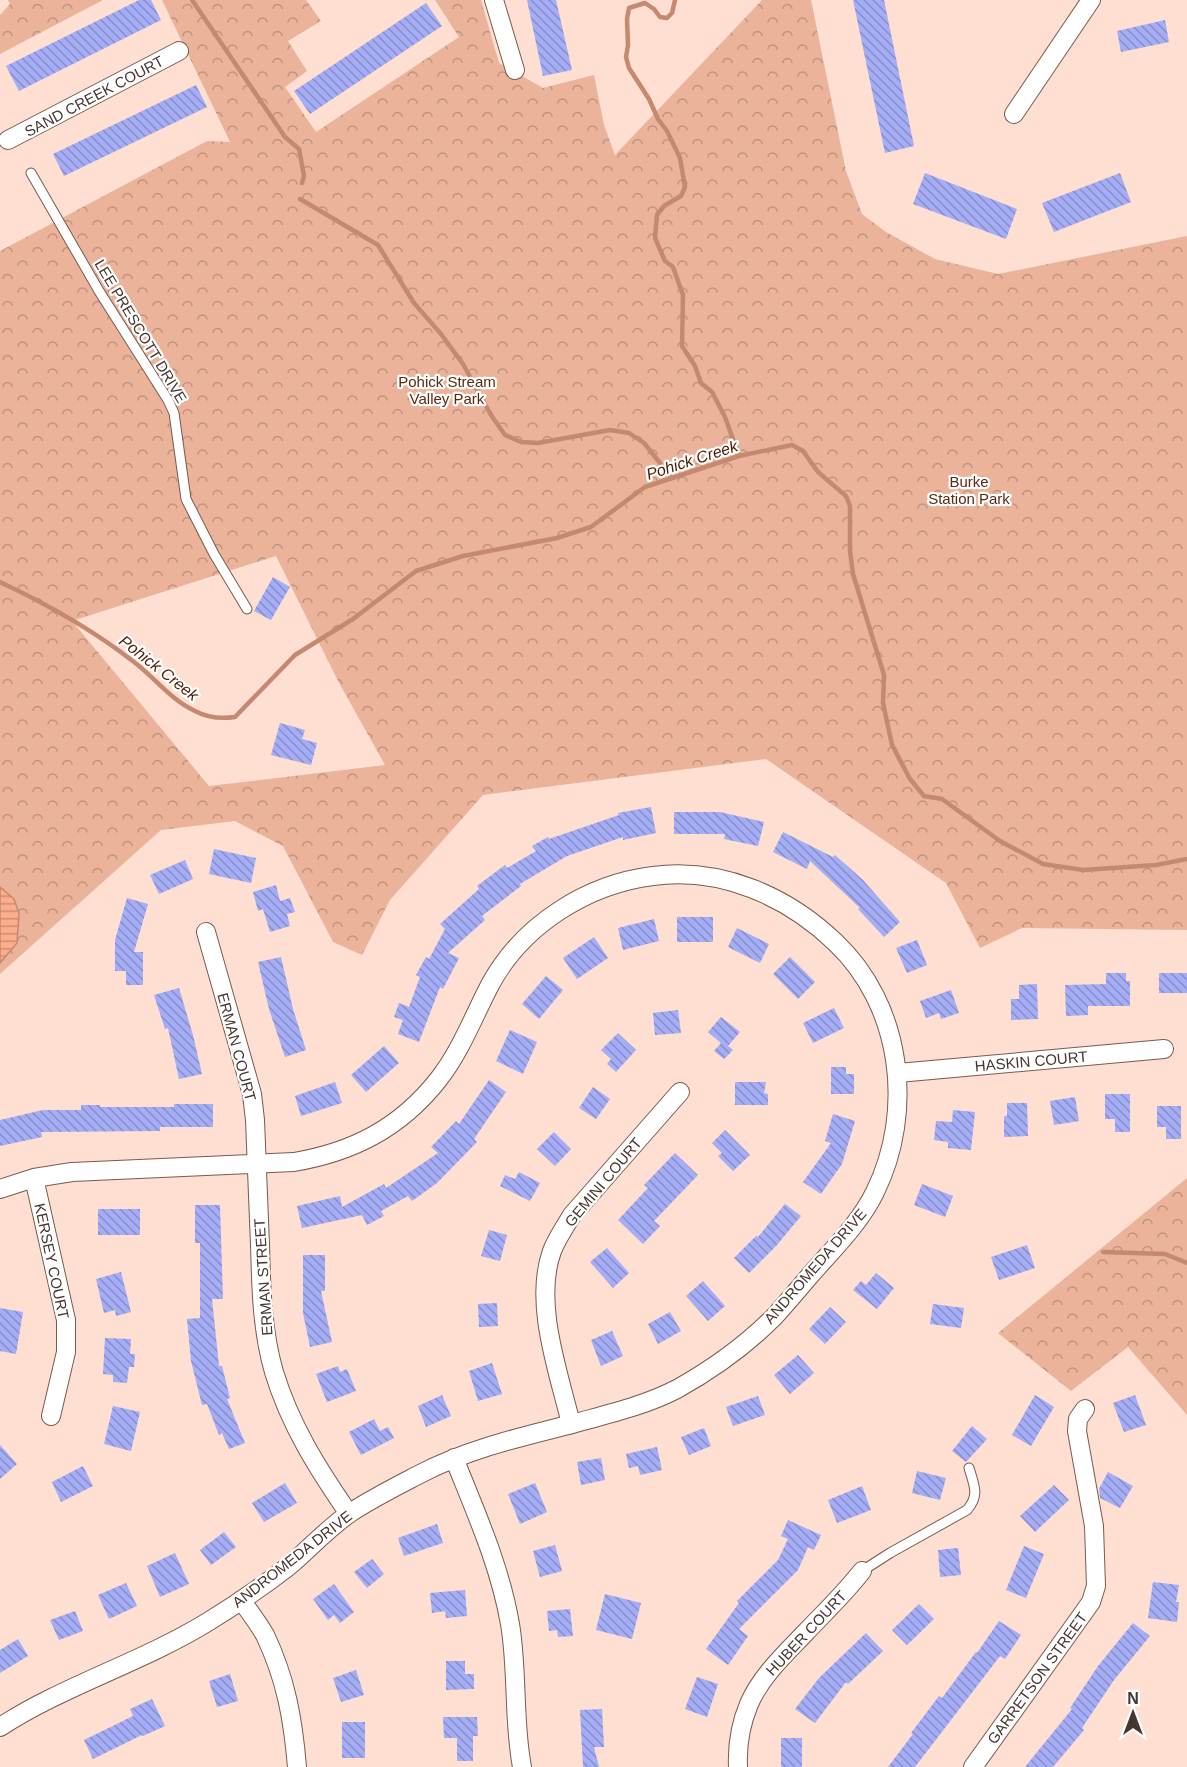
<svg xmlns="http://www.w3.org/2000/svg" width="1187" height="1767" viewBox="0 0 1187 1767" font-family="Arial,sans-serif">
  <defs>
    <pattern id="park-crowns" width="20" height="18" patternUnits="userSpaceOnUse" patternTransform="scale(1.5)"><rect width="20" height="18" fill="#ebb39a"/><path d="M2 6a3 3 0 1 1 6 0M12 15a3 3 0 1 1 6 0" fill="none" stroke="#c0927e"/></pattern>
    <pattern id="water-rules" width="6" height="5" patternUnits="userSpaceOnUse" patternTransform="scale(1.5)"><rect width="6" height="5" fill="#fcad8b"/><path d="M0 2.5h6" fill="none" stroke="#ce8e72"/></pattern>
    <pattern id="building-back-hatch" width="6" height="6" patternUnits="userSpaceOnUse" patternTransform="scale(1.5)"><rect width="6" height="6" fill="#a4adf5"/><path d="M-1 5l2 2M0 0l6 6M5-1l2 2" fill="none" stroke="#878ec7"/></pattern>
  </defs>
  <rect width="100%" height="100%" fill="#fedfd2"/>
  <path fill="url(#park-crowns)" fill-rule="evenodd" d="M8 0H103L0 54V15L10 4Z
    M162 0H306L321 21 288 41 307 71 285 87 316 132 459 37 435 0H481L499 63 543 88 594 75 604 125 615 155 762 0H811L846 171 862 214 886 232 935 259 998 274 1187 236V930L1022 928 980 948 946 883 766 759 483 795 390 900 362 955 333 942 283 846 235 821 161 830 0 974V251L207 141 230 142ZM276 556 338 681 385 765 209 786 72 621Z
    M1187 1178V1415L1128 1347 1071 1391 998 1333Z"/>
  <path fill="url(#water-rules)" stroke="#c58970" stroke-width="1.5" d="M0 887 14 899 19 913 17 943 0 963Z"/>
  <g fill="none" stroke-linecap="round" stroke-linejoin="round">
    <path stroke="#c58970" stroke-width="4.5" d="M192 0 285 137 299 149 304 176 302 183
      M675 0 672 13 667 18 660 17 654 9 645 3 629 8 627 19 628 45 626 57 629 68 649 99 658 119 667 131 680 158 685 187 681 196 664 206 657 215 655 238 665 261 673 267 683 295 682 346 695 366 701 383 712 392 725 417 739 456
      M300 199 378 245 414 303 441 334 463 364 491 415 505 435 521 442 538 443 610 430 629 433 644 443 672 478
      M0 582C47 604 93 630 134 662 155 678 171 700 195 711 208 718 221 719 235 717L295 655 353 619 416 571 463 556 557 538 591 527 645 487 739 456 792 445 803 451 818 472 846 496 850 506V551L853 574 884 675 883 703 892 745 910 779 924 796 942 799 1000 841 1043 864 1083 870 1156 865 1187 859
      M1103 1252 1165 1254 1187 1263"/>
  </g>
  <path fill="url(#building-back-hatch)" d="M139 0H151L161 20 19 91 6 66Z
    M527 0H556L572 70 543 76Z
    M853 0H884L914 146 885 153Z
    M426 3 442 26 310 114 294 91Z
    M1165 20 1169 42 1121 52 1117 31Z
    M196 85 207 107 64 176 53 154Z
    M925 173 1017 209 1006 239 913 204Z
    M1120 173 1131 202 1054 232 1042 203Z
    M273 577 290 587 271 620 254 611Z
    M280 723 305 730 302 739 317 743 311 765 271 755Z
    M651 807 656 833 623 840V837L567 856 520 884 521 886 482 916 485 920 448 953 459 958 443 989 440 987 419 1042 398 1034 403 1020 394 1017 399 1003 409 1007 420 977 416 975 426 957 429 959 445 929 440 924 479 889 477 886 505 865 507 868 536 851 532 846 548 837 549 839 619 815 618 813Z
    M674 812H720L764 822 758 846 724 839 725 834H674Z
    M783 832 833 857 835 855 863 880 900 922 884 937 858 909 860 908 810 861 807 869 773 852Z
    M214 849 256 858 251 883 209 874Z
    M185 860 193 879 159 894 150 875Z
    M276 885 280 901 290 898 295 912 287 914 290 926 270 932 263 909 258 911 253 892Z
    M127 898 148 904 134 952H143V985H126V971H115V940Z
    M677 917H713V942H677Z
    M654 919 659 941 623 950 618 928Z
    M737 928 769 944 760 963 728 947Z
    M594 937 608 958 577 979 563 958Z
    M917 940 927 965 907 973 896 948Z
    M281 957 293 1009 306 1050 285 1057 269 1009 258 962Z
    M790 957 815 982 798 999 773 974Z
    M1106 973H1126V981H1130V1006H1088V1015L1066 1016 1065 985 1106 984Z
    M1159 973H1187V993H1159Z
    M546 976 563 990 539 1019 522 1004Z
    M1037 984 1038 1019 1011 1020V999H1019V985Z
    M179 988 193 1035 202 1074 179 1079 168 1028 165 1029 154 995Z
    M951 990 959 1013 941 1019 939 1013 926 1018 920 1001Z
    M834 1008 844 1028 813 1043 803 1023Z
    M678 1010 681 1033 655 1035 653 1013Z
    M721 1017 740 1032 728 1046 733 1050 724 1059 714 1051 721 1043 708 1032Z
    M510 1030 537 1042 523 1074 496 1061Z
    M618 1033 636 1050 616 1072 607 1064 611 1059 601 1050Z
    M384 1046 399 1063 366 1092 351 1075Z
    M831 1067H846V1074H854V1094H831Z
    M489 1080 506 1092 474 1139 477 1142 437 1183 412 1201 408 1196 381 1211 384 1216 367 1225 362 1215 302 1228 297 1206 340 1196 342 1207 384 1184 386 1188 438 1153 431 1147 456 1121 459 1124Z
    M335 1082 342 1103 301 1116 295 1096Z
    M735 1082H766L764 1093 768 1094V1105H735Z
    M593 1087 610 1099 596 1119 579 1108Z
    M1105 1094H1130V1132H1115V1119H1105Z
    M1075 1097 1079 1121 1054 1125 1050 1101Z
    M1007 1103H1027L1028 1136 1004 1137V1116H1007Z
    M174 1104H213V1127H160V1131L41 1132 42 1137 0 1146V1120L43 1110H81V1105H100V1107H174Z
    M1157 1106H1181V1139H1166V1127H1157Z
    M953 1110 975 1112 971 1150 948 1148V1142L934 1140 936 1121 952 1122Z
    M833 1114 855 1121 842 1164 821 1194 803 1182 831 1143 825 1141Z
    M725 1130 750 1155 733 1171 718 1156 722 1153 712 1143Z
    M554 1132 571 1149 555 1166 537 1149Z
    M675 1153 698 1175 654 1221 660 1226 643 1244 618 1220 648 1188 644 1185Z
    M519 1172 540 1183 530 1201 500 1186 505 1175 515 1179Z
    M922 1184 953 1196 945 1217 914 1205Z
    M785 1204 801 1216 776 1246 749 1273 734 1258 756 1236 758 1237Z
    M195 1205H220L223 1299H212L219 1366H222L230 1398 227 1399 245 1443 229 1449 222 1433 219 1435 207 1404 202 1405 191 1361 187 1319 200 1318V1243H195Z
    M98 1209H140V1235H98Z
    M489 1230 507 1235 500 1261 481 1256Z
    M1027 1245 1035 1268 999 1280 991 1257Z
    M607 1248 629 1273 613 1288 590 1262Z
    M303 1255H325V1291H321L332 1342 310 1347 303 1313Z
    M121 1272 131 1312 116 1316 115 1310 104 1313 96 1279Z
    M876 1273 894 1288 877 1309 853 1290 861 1281 866 1285Z
    M703 1281 725 1306 708 1321 686 1296Z
    M497 1303 498 1326 479 1327 478 1304Z
    M933 1304 964 1308 961 1328 930 1324Z
    M830 1307 846 1322 825 1344 809 1329Z
    M0 1308 23 1312 16 1354 0 1351Z
    M670 1312 681 1331 658 1344 648 1324Z
    M612 1331 623 1356 601 1366 591 1340Z
    M105 1338 131 1339 130 1354H135L134 1367H129L127 1383 113 1382V1375L103 1374Z
    M798 1355 814 1373 790 1394 774 1375Z
    M492 1363 502 1394 478 1401 469 1371Z
    M338 1366 340 1372 347 1369 356 1391 327 1402 316 1374Z
    M442 1395 451 1416 426 1427 418 1406Z
    M1035 1395 1054 1407 1031 1446 1012 1435Z
    M1135 1395 1146 1425 1124 1432 1113 1403Z
    M758 1396 765 1415 733 1426 726 1407Z
    M113 1406 140 1412 131 1451 104 1444Z
    M374 1419 380 1431 388 1427 394 1438 361 1455 349 1432Z
    M972 1426 987 1439 966 1462 952 1451Z
    M704 1428 711 1446 689 1455 681 1437Z
    M0 1445 17 1464 0 1479Z
    M657 1447 662 1470 640 1475 638 1466 629 1468 626 1454Z
    M601 1458 605 1480 581 1485 577 1462Z
    M83 1466 93 1486 61 1502 52 1482Z
    M917 1471 946 1478 940 1500 912 1493Z
    M1108 1472 1133 1486 1120 1508 1100 1498 1099 1489Z
    M285 1483 297 1503 264 1522 252 1503Z
    M535 1483 547 1512 520 1524 508 1494Z
    M1054 1485 1069 1500 1035 1532 1020 1516Z
    M862 1486 871 1510 837 1523 828 1500Z
    M788 1520 821 1535 814 1550 808 1547 798 1570 739 1629 748 1636 728 1665 706 1649 739 1603 737 1601 778 1560 788 1539 781 1536Z
    M437 1524 443 1543 404 1556 398 1538Z
    M224 1532 236 1547 211 1565 200 1550Z
    M555 1545 562 1571 540 1577 533 1551Z
    M1024 1546 1044 1554 1026 1598 1006 1590Z
    M958 1548 961 1575 940 1577 938 1550Z
    M175 1553 189 1584 160 1597 147 1566Z
    M372 1559 384 1574 367 1588 354 1572Z
    M1153 1582 1179 1585 1176 1602H1179L1177 1622 1148 1618Z
    M126 1583 137 1606 109 1619 98 1595Z
    M334 1584 354 1612 340 1623 334 1615 328 1620 313 1599Z
    M465 1590 467 1616 446 1618 445 1611 432 1613 430 1593Z
    M605 1594 641 1603 632 1639 596 1630Z
    M919 1604 934 1619 907 1645 892 1630Z
    M570 1609 573 1636 558 1637 557 1630 549 1631 547 1611Z
    M75 1611 83 1631 59 1640 50 1620Z
    M999 1621 1021 1635 1005 1659 1000 1656 915 1767H888L913 1734 911 1733 939 1696 942 1698 976 1652 977 1653Z
    M1133 1623 1150 1636 1114 1680 1082 1728 1084 1730 1053 1767H1025L1072 1709 1070 1708 1098 1666Z
    M866 1633 883 1651 848 1684 846 1682 815 1723 795 1709 819 1678Z
    M18 1639 28 1656 0 1673V1650Z
    M446 1661H465V1674H474V1689L446 1690Z
    M356 1670 364 1695 341 1702 333 1678Z
    M230 1674 238 1701 217 1707 209 1681Z
    M697 1677 718 1684 707 1717 685 1709Z
    M152 1699 165 1726 143 1736 142 1735 93 1759 84 1740 133 1716 130 1709Z
    M602 1709 604 1747H594L599 1767H583L580 1710Z
    M443 1717H477L478 1736H473V1761H457V1738H444Z
    M342 1722H365V1758H342Z
    M781 1738H802V1767H781Z"/>
  <g fill="none" stroke-linecap="round" stroke-linejoin="round">
    <g stroke="#7a5a4c" stroke-width="11">
      <path id="lane" d="M31 173 99 291 168 400 174 413 186 499 214 554 247 609
        M862 1571 890 1553 967 1510C980 1495 974 1485 969 1468"/>
    </g>
    <g stroke="#7a5a4c" stroke-width="20">
      <path id="street" d="M494 0 515 70
        M1014 114 1091 0
        M8 140 179 51
        M206 932 252 1094 255 1120C257 1162 258 1203 260 1244 261 1287 262 1331 274 1372 290 1425 318 1469 349 1514
        M898 1073 1164 1049
        M34 1178 66 1320V1352L51 1416
        M0 1189 34 1178 72 1172 294 1162C353 1152 400 1128 438 1080 461 1051 474 1015 491 983 523 925 587 884 653 876 721 867 787 896 835 942 902 1005 915 1111 875 1192 859 1225 830 1252 807 1279 796 1292 785 1305 774 1317 746 1345 711 1370 677 1389 644 1406 608 1414 572 1424 521 1437 468 1449 420 1474 397 1486 371 1499 350 1513 328 1528 309 1549 289 1566 263 1586 234 1606 206 1623 140 1663 65 1685 0 1727
        M571 1424C559 1373 533 1303 552 1251 557 1238 565 1227 572 1215L680 1092
        M454 1458C476 1513 500 1566 510 1624 518 1671 513 1720 522 1767
        M241 1600C249 1611 258 1623 265 1635 286 1679 293 1719 297 1767
        M738 1767C737 1746 741 1723 749 1704 761 1676 785 1654 806 1632 825 1612 845 1593 862 1571
        M973 1767 1084 1612 1091 1602 1096 1586 1094 1526 1077 1431 1078 1419 1085 1409"/>
    </g>
    <use href="#lane" stroke="#fff" stroke-width="9"/>
    <use href="#street" stroke="#fff" stroke-width="18"/>
  </g>
  <g text-anchor="middle" dominant-baseline="central" stroke-width="4.5" stroke-linejoin="round" paint-order="stroke">
    <g font-size="15" fill="#453630" stroke="#fff">
      <text transform="translate(94 96) rotate(-28)">SAND CREEK COURT</text>
      <text transform="translate(141 331) rotate(59)">LEE PRESCOTT DRIVE</text>
      <text transform="translate(237 1047) rotate(75)">ERMAN COURT</text>
      <text transform="translate(1031 1061) rotate(-5)">HASKIN COURT</text>
      <text transform="translate(603 1182) rotate(-50)">GEMINI COURT</text>
      <text transform="translate(52 1261) rotate(78)">KERSEY COURT</text>
      <text transform="translate(815 1266) rotate(-49)">ANDROMEDA DRIVE</text>
      <text transform="translate(263 1277) rotate(-94)">ERMAN STREET</text>
      <text transform="translate(292 1559) rotate(-38)">ANDROMEDA DRIVE</text>
      <text transform="translate(806 1633) rotate(-47)">HUBER COURT</text>
      <text transform="translate(1037 1678) rotate(-54)">GARRETSON STREET</text>
    </g>
    <g font-size="15" fill="#5a2911" stroke="#fff">
      <text x="447" y="381">Pohick Stream<tspan x="447" dy="17">Valley Park</tspan></text>
      <text x="969" y="481">Burke<tspan x="969" dy="17">Station Park</tspan></text>
    </g>
    <g font-size="16" font-style="italic" fill="#4c1d04" stroke="#fff">
      <text transform="translate(692 460) rotate(-18)">Pohick Creek</text>
      <text transform="translate(159 668) rotate(38)">Pohick Creek</text>
    </g>
  </g>
  <g transform="translate(1133 1713)" stroke="#ffffff" stroke-width="4.5" paint-order="stroke">
  <path d="M0-4.5L10 22L0 15L-10 22Z" fill="#453630"/>
  <text y="-9" font-size="16" font-weight="bold" text-anchor="middle" fill="#453630">N</text>
  </g>
</svg>
